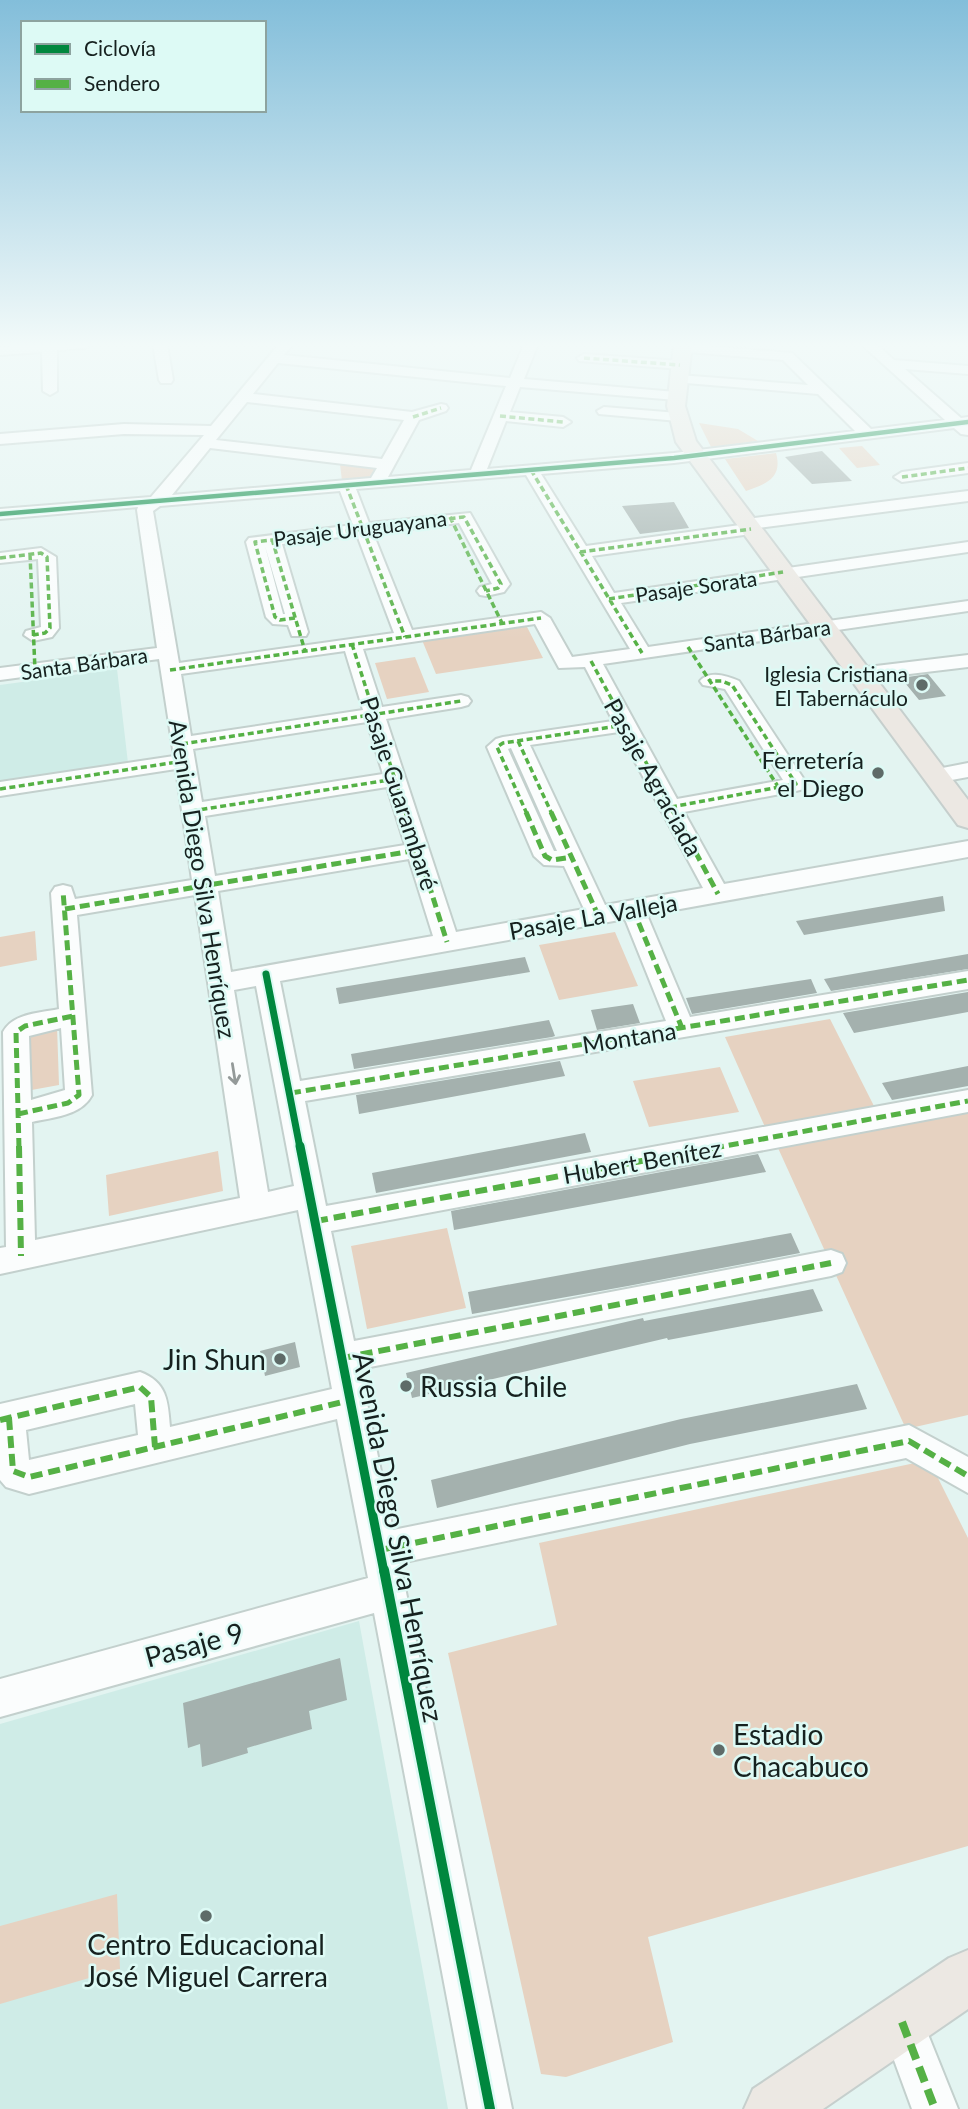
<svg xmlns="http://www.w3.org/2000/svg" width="968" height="2109" viewBox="0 0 968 2109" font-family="Lato,sans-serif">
  <rect width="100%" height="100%" fill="#e3f4f1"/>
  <path fill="#cfece7" d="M117 669 128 763 0 783V685Z
    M359 1621 448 2109H0V1724Z"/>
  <path fill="#e6d2c1" d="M699 423 738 429 758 441 711 447Z
    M862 446 880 465 857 468 839 448Z
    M776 453C783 478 766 484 746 491L725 459Z
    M340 464 373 467 377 471 369 479 342 481Z
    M526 625 543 658 436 674 422 640Z
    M415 657 429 692 387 699 375 663Z
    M35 931 37 960 0 967V937Z
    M615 932 638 986 559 1000 539 945Z
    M830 1019 875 1108 765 1127 725 1037Z
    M57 1026 59 1085 26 1091 25 1032Z
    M720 1067 739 1112 649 1127 633 1081Z
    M968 1111V1415L906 1429 778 1148Z
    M218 1151 223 1191 109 1216 106 1175Z
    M447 1228 466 1308 367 1329 351 1246Z
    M929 1460 968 1538V1846L648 1937 673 2042 566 2077 541 2074 448 1653 557 1625 539 1543Z
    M117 1894 120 1969 0 2004V1926Z"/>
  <path fill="#a4b1ae" d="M822 451 852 481 812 484 785 457Z
    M674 502 689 528 640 534 622 506Z
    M928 674 946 696 919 700 901 678Z
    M943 896 945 911 804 935 796 921Z
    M968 954V969L831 991 824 979Z
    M525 957 530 972 339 1004 336 988Z
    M811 979 817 993 692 1014 686 998Z
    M968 992V1012L854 1033 843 1013Z
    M633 1004 640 1023 597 1030 591 1010Z
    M549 1020 555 1036 552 1037 354 1069 351 1054Z
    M560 1061 565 1076 359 1114 356 1095Z
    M968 1066V1086L892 1100 882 1083Z
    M585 1133 591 1152 376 1193 372 1173Z
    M758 1154 766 1172 454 1230 451 1211Z
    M791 1233 800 1253 628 1286 472 1314 468 1292Z
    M813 1289 823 1311 668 1340 667 1338 412 1398 406 1373 643 1318 644 1321Z
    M295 1342 300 1367 265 1376 260 1351Z
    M857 1384 867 1409 690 1444 437 1508 431 1480 681 1419Z
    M340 1658 347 1700 309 1711 312 1729 247 1748 248 1753 202 1767 200 1744 188 1748 183 1703Z"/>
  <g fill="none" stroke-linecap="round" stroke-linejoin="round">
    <g stroke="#c3d0cd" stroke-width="4">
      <path id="minor" d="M38 344H92L85 348 57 350V391L50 395 43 391 42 352 0 355V347Z
        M153 344H167L173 380 171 383H161L159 380Z
        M279 344H293L284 355 510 378 524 344H538L524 379 676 392 683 396 676 400 520 387 510 412 563 417 571 422 563 427 506 421 487 469 674 453 855 431 818 394 674 382 672 379 679 375 808 385 783 360 677 351V345L682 344 792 353 871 429 945 420 861 344H876L894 360 968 366V374L905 369 961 418 968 417V435L961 434 954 428 674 463 541 474 586 546 740 525 741 520 747 519 968 491V501L758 528 757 533 751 534 592 556 614 593 968 542V552L621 603 648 647 968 601V611L603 664 677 799 783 780 725 689 703 685 700 681C710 670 727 676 739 681L807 784 804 789 796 791 684 812 724 884 968 841V857L647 915 690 1017 968 971V989L305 1101 326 1206 968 1090V1112L331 1231 354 1341 831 1250 842 1254 846 1263 842 1272 831 1276 360 1369 393 1530 909 1425 968 1457V1493L906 1458 400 1563 512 2109H468L374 1613 0 1717V1679L368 1578 337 1419 29 1494 6 1487 0 1480V1404L140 1372C167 1382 168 1401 170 1427L332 1389 298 1210 0 1274V1248L6 1247 3 1032C13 1013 40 1013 59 1009L51 893 55 887 63 885 71 887 75 899 192 880 176 769 0 796V782L174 756 159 659 0 680V668L157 648 137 510 138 507 0 519V509L151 497 204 435 124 434 0 444V434L124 424 211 426ZM278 363 495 385 506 386 471 470 388 477 419 420 446 411 448 408 446 405 441 404 412 412 253 394ZM247 402 404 420 382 459 216 440ZM210 448 377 468 371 478 172 495ZM526 475 630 649 572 657 550 618 541 612 412 630 373 533 459 523 492 584 480 587 477 591 480 595 486 596 504 592 510 584 470 513 369 523 356 489ZM340 491 353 525 249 538 246 542 266 617 273 624 288 625 292 636H306L308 632 282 544 357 535 394 633 179 663 153 511 160 506ZM265 546 285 614H283ZM535 624 559 668 585 667 613 721 503 737 496 739 487 747 534 856 544 865 564 866 584 909 456 932 386 719 461 707 468 705 471 701 468 697 461 695 382 707 363 649ZM345 651 363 710 191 736 181 674ZM367 722 383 774 202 802 193 749ZM619 732 703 888 605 905 530 745ZM511 748 557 851H554L508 749ZM387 787 405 845 215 876 205 816ZM409 859 433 936 231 972 218 891ZM195 895 240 1198 35 1240 32 1122C53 1117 81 1116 92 1095L77 915ZM625 919 666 1021 300 1081 280 981ZM256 986 294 1186 268 1192 234 990ZM61 1028 65 1090 31 1100 29 1036ZM135 1404 138 1435 29 1460 26 1430Z
        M584 354 680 361 687 365 680 369 579 361 577 358Z
        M604 407 678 413 685 417 678 421 599 414 597 411Z
        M968 463V473L902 482 894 477 902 472Z
        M41 548 56 557 59 628 52 637 33 641 24 635 26 631 41 627 38 559 0 563V553Z
        M968 655V667L859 680 849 674 859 668Z
        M968 763V777L935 783 927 781 924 776 927 771Z
        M902 2000 917 2007 958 2109H912L880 2022 887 2007Z"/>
    </g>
    <g stroke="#c6cfcd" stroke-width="4">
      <path id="major" d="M674 344H692L685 406 696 441 968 800V828L958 825 676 442 667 406Z
        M968 1950V2009L823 2109H744L753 2089 949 1958Z"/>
    </g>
    <use href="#minor" fill="#fbfdfd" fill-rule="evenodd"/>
    <use href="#major" fill="#ece8e3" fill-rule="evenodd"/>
    <path stroke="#55b145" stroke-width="3.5" stroke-dasharray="6 3.5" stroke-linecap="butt" d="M584 358 680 365
      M500 416 563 422
      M413 417 441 408
      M531 470 642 653
      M902 477 968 468
      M346 485 405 637
      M450 517 502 623
      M272 539 305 651
      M580 552 751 529
      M30 554 35 670
      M0 558 41 553 47 557 50 628 45 633 33 635
      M609 599 783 572
      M295 618 280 620 275 617 255 542 464 517 501 584 498 588 486 591
      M352 644 406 814
      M688 647 779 788
      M591 661 674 814
      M170 670 541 618
      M518 741 552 814
      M182 744 461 701
      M0 789 184 761
      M671 807 796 784 732 685 722 681H710
      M192 811 395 779
      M527 814 497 747 503 743 625 725"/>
    <path stroke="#55b145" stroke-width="5" stroke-dasharray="10 5" stroke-linecap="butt" d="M406 812 447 942
      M526 812 545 856 552 860 572 857
      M551 812 598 915
      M674 812 718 894
      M65 909 418 850
      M633 909 682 1028
      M291 1093 968 980
      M18 1114 68 1103 79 1095 63 891
      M19 1148 16 1032 25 1026 73 1016
      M714 1148 968 1101"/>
    <path stroke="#55b145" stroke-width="6" stroke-dasharray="12 6" stroke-linecap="butt" d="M19 1146 21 1256
      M316 1221 723 1146
      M343 1358 831 1263
      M9 1418 13 1471 29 1477 351 1400
      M0 1420 140 1387 151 1397 155 1447
      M380 1550 909 1441 968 1476"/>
    <path stroke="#55b145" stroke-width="8" stroke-dasharray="16 8" stroke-linecap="butt" d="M902 2022 935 2109"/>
    <g stroke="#ddfaf5" stroke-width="7">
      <path id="cycleway-far3" d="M0 514 674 458 968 422"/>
    </g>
    <g stroke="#ddfaf5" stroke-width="11">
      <path id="cycleway-far2" d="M266 974 300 1148"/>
    </g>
    <g stroke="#ddfaf5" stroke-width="13">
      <path id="cycleway-far1" d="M300 1146 384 1572"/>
    </g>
    <g stroke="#ddfaf5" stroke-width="15">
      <path id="cycleway" d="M384 1570 490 2109"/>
    </g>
    <use href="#cycleway-far3" stroke="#00873e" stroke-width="4.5"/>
    <use href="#cycleway-far2" stroke="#00873e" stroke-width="7"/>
    <use href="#cycleway-far1" stroke="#00873e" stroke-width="9"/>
    <use href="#cycleway" stroke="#00873e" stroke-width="10"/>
  </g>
  <defs><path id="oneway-shaft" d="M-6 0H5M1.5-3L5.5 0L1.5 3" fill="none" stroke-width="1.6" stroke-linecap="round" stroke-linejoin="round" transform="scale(1.75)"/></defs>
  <use stroke="#949a99" href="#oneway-shaft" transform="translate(234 1074) rotate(81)"/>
  <linearGradient id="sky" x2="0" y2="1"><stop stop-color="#83beda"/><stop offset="0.54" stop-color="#f2faf9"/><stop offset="1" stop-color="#f2faf9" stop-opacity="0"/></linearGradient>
  <rect width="968" height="639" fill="url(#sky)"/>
  <g fill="#5e6b68" stroke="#ddfaf5" stroke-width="2.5">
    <circle cx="922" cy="685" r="7"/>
    <circle cx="878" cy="773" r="7"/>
    <circle cx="280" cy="1359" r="7"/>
    <circle cx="406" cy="1386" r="7"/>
    <circle cx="719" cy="1750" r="7"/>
    <circle cx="206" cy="1916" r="7"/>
  </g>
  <g text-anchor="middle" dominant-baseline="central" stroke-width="5" stroke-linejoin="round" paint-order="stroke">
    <g font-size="21" fill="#16211f" stroke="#ddfaf5">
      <text transform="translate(360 528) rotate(-7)">Pasaje Uruguayana</text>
      <text transform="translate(696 586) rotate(-8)">Pasaje Sorata</text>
      <text transform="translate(767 635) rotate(-8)">Santa Bárbara</text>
      <text transform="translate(84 663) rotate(-8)">Santa Bárbara</text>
    </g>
    <g font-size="21" fill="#16211f" stroke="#ddfaf5" text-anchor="end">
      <text x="908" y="673">Iglesia Cristiana<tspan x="908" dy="24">El Tabernáculo</tspan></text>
    </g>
    <g font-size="24" fill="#16211f" stroke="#ddfaf5" text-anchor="end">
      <text x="864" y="759">Ferretería<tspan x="864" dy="28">el Diego</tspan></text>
    </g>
    <g font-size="24" fill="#16211f" stroke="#ddfaf5">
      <text transform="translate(654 777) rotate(61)">Pasaje Agraciada</text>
      <text transform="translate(400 793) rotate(72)">Pasaje Guarambaré</text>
      <text transform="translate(203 879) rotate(81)">Avenida Diego Silva Henríquez</text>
      <text transform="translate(593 916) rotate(-10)">Pasaje La Valleja</text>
      <text transform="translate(629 1037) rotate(-9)">Montana</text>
      <text transform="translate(642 1161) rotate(-10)">Hubert Benítez</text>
    </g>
    <g font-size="28" fill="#16211f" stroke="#ddfaf5" text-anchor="start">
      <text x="266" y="1359" text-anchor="end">Jin Shun</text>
      <text x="420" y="1386">Russia Chile</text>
      <text x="733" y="1734">Estadio<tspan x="733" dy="32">Chacabuco</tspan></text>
      <text x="206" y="1944" text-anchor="middle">Centro Educacional<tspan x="206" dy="32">José Miguel Carrera</tspan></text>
    </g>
    <g font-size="28" fill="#16211f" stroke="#ddfaf5">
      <text transform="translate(399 1537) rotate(79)">Avenida Diego Silva Henríquez</text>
      <text transform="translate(194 1644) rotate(-15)">Pasaje 9</text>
    </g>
  </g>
  <rect x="21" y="21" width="245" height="91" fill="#ddfaf5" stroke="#8da39f" stroke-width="2"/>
  <rect x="35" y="44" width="35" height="10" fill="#00873e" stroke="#8da39f" stroke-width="2"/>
  <text x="84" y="56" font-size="21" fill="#16211f">Ciclovía</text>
  <rect x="35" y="79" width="35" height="10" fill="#55b145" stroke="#8da39f" stroke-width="2"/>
  <text x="84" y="91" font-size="21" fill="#16211f">Sendero</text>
</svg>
